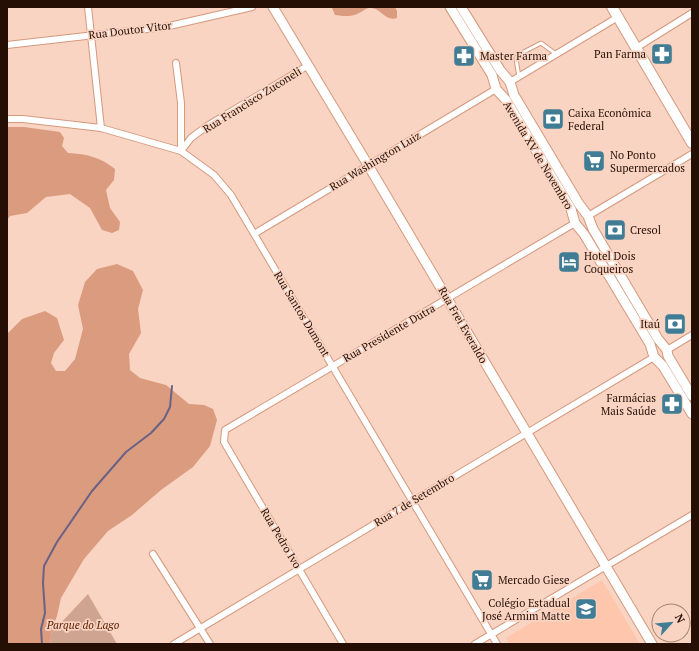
<svg xmlns="http://www.w3.org/2000/svg" width="699" height="651" viewBox="0 0 699 651" font-family="'PT Serif',serif">
  <rect width="100%" height="100%" fill="#fad4c2"/>
  <path fill="#fec6ac" d="M602 580 640 644H510L506 638Z"/>
  <path fill="#cfa490" d="M88 594 117 644H50L52 629 59 625Z"/>
  <path fill="#db9b7e" d="M395 7 397 11V18C386 22 381 9 372 8 366 7 363 12 357 14 351 17 342 16 335 15L332 8Z
    M7 127H24L60 132 64 138 62 146 68 153C87 154 100 157 115 169L114 180 106 190 110 208 120 222 119 230 112 233 102 230 90 208 70 194 46 197 27 213 10 216 7 220Z
    M117 264 133 271 143 290 138 309 141 333 129 354 130 370 140 378 166 385 189 404 204 405 213 409 217 420 210 446 193 467 161 490 132 515 108 531 84 559 61 598 57 616 52 629 50 644H7V334L22 319 45 311 57 318 64 340 54 353 51 363 56 371H65L75 359 83 329 78 305 85 282 97 269Z"/>
  <g fill="none" stroke-linecap="round" stroke-linejoin="round">
    <path stroke="#6a6186" stroke-width="2" d="M42 644 41 629 45 613 43 583 44 566 57 542 92 491 126 452 151 433 164 419 170 407 172 386"/>
    <g stroke="#d5997e" stroke-width="5">
      <path id="lane" d="M519 77 516 59 518 55 541 43 556 54"/>
    </g>
    <g stroke="#d5997e" stroke-width="8">
      <path id="street" d="M88 7 101 128
        M7 45 165 27 252 7
        M636 48 692 13
        M176 63 181 103V151
        M510 82 618 17
        M7 119H23L101 128 181 151 214 175 231 195 497 644
        M181 151 191 138 207 126 307 66
        M588 216 692 154
        M254 234 496 89
        M667 350 692 335
        M153 554 210 644
        M174 644 654 357
        M343 644 224 442 225 430 575 223
        M475 644 692 515"/>
    </g>
    <g stroke="#d5997e" stroke-width="11">
      <path id="secondary" d="M273 7 368 165 652 644
        M450 7 492 75 496 89 506 100 571 209 575 223 584 234 650 344 654 357 663 366 692 414
        M461 7 500 70 510 82 514 95 579 204 588 216 593 229 658 339 667 350 668 356 692 396"/>
    </g>
    <g stroke="#d5997e" stroke-width="12">
      <path id="primary" d="M612 7 692 143"/>
    </g>
    <use href="#lane" stroke="#fff" stroke-width="3"/>
    <use href="#street" stroke="#fff" stroke-width="6"/>
    <use href="#secondary" stroke="#fff" stroke-width="9"/>
    <use href="#primary" stroke="#fff" stroke-width="10"/>
  </g>
  <defs>
    <g id="pharmacy-square" transform="scale(1.15)"><rect x="-9" y="-9" width="18" height="18" rx="4" fill="#407c93" stroke="#fad4c2"/><path d="M-2-6h4v4h4v4h-4v4h-4v-4h-4v-4h4Z" fill="#fff"/></g>
    <g id="bank-square" transform="scale(1.15)"><rect x="-9" y="-9" width="18" height="18" rx="4" fill="#407c93" stroke="#fad4c2"/><path d="M-6-4H6V4H-6ZM0-2.3a2.3 2.3 0 1 0 0 4.6a2.3 2.3 0 1 0 0-4.6Z" fill="#fff"/></g>
    <g id="supermarket-square" transform="scale(1.15)"><rect x="-9" y="-9" width="18" height="18" rx="4" fill="#407c93" stroke="#fad4c2"/><path d="M-6-5.5h2.5l.6 2H6L4.5 2H-2.5L-4.4-4H-6ZM-1.5 3.2a1.3 1.3 0 1 0 .1 0ZM3 3.2a1.3 1.3 0 1 0 .1 0Z" fill="#fff"/></g>
    <g id="hotel-square" transform="scale(1.15)"><rect x="-9" y="-9" width="18" height="18" rx="4" fill="#407c93" stroke="#fad4c2"/><path d="M-6-4.5h1.5V1H6V5H4.5V3h-9V5H-6ZM-4 0a1.8 1.8 0 1 1 3.6 0ZM.5 0V-2.5h3Q6-2.5 6 0Z" fill="#fff"/></g>
    <g id="school-square" transform="scale(1.15)"><rect x="-9" y="-9" width="18" height="18" rx="4" fill="#407c93" stroke="#fad4c2"/><path d="M0-5L7-2L0 1L-7-2ZM-4 1L0 2.5L4 1V4Q0 6-4 4Z" fill="#fff"/></g>
  </defs>
  <g fill-rule="evenodd">
    <use href="#pharmacy-square" x="662" y="54"/>
    <use href="#pharmacy-square" x="464" y="56"/>
    <use href="#bank-square" x="553" y="119"/>
    <use href="#supermarket-square" x="594" y="161"/>
    <use href="#bank-square" x="615" y="230"/>
    <use href="#hotel-square" x="569" y="262"/>
    <use href="#bank-square" x="675" y="324"/>
    <use href="#pharmacy-square" x="672" y="404"/>
    <use href="#supermarket-square" x="482" y="580"/>
    <use href="#school-square" x="586" y="609"/>
  </g>
  <g text-anchor="middle" dominant-baseline="central" stroke-width="3.5" stroke-linejoin="round" paint-order="stroke">
    <g font-size="11" fill="#250f05" stroke="#fad4c2">
      <text transform="translate(130 30) rotate(-7)">Rua Doutor Vitor</text>
      <text transform="translate(252 100) rotate(-32)">Rua Francisco Zuconeli</text>
      <text transform="translate(538 155) rotate(59)">Avenida XV de Novembro</text>
      <text transform="translate(375 161) rotate(-31)">Rua Washington Luiz</text>
      <text transform="translate(302 314) rotate(59)">Rua Santos Dumont</text>
      <text transform="translate(463 325) rotate(60)">Rua Frei Everaldo</text>
      <text transform="translate(389 333) rotate(-30)">Rua Presidente Dutra</text>
      <text transform="translate(414 500) rotate(-31)">Rua 7 de Setembro</text>
      <text transform="translate(281 538) rotate(59)">Rua Pedro Ivo</text>
    </g>
    <g font-size="11" fill="#250f05" stroke="#fad4c2" text-anchor="start">
      <text x="646" y="54" text-anchor="end">Pan Farma</text>
      <text x="480" y="56">Master Farma</text>
      <text x="568" y="113">Caixa Econômica<tspan x="568" dy="13">Federal</tspan></text>
      <text x="610" y="155">No Ponto<tspan x="610" dy="13">Supermercados</tspan></text>
      <text x="630" y="230">Cresol</text>
      <text x="584" y="256">Hotel Dois<tspan x="584" dy="13">Coqueiros</tspan></text>
      <text x="660" y="324" text-anchor="end">Itaú</text>
      <text x="656" y="398" text-anchor="end">Farmácias<tspan x="656" dy="13">Mais Saúde</tspan></text>
      <text x="498" y="580">Mercado Giese</text>
      <text x="570" y="603" text-anchor="end">Colégio Estadual<tspan x="570" dy="13">José Armim Matte</tspan></text>
    </g>
    <g font-size="11" font-style="italic" fill="#592000" stroke="#fad4c2">
      <text x="83" y="625">Parque do Lago</text>
    </g>
  </g>
  <rect width="699" height="651" fill="none" stroke="#250f05" stroke-width="16"/>
  <g transform="translate(671 623) rotate(63)"><circle r="19" fill="#fad4c2" stroke="#a58576"/>
  <path d="M0-3L7 15L0 10L-7 15Z" fill="#407c93"/>
  <text y="-6" font-size="11" font-weight="bold" text-anchor="middle" fill="#250f05">N</text>
  </g>
</svg>
